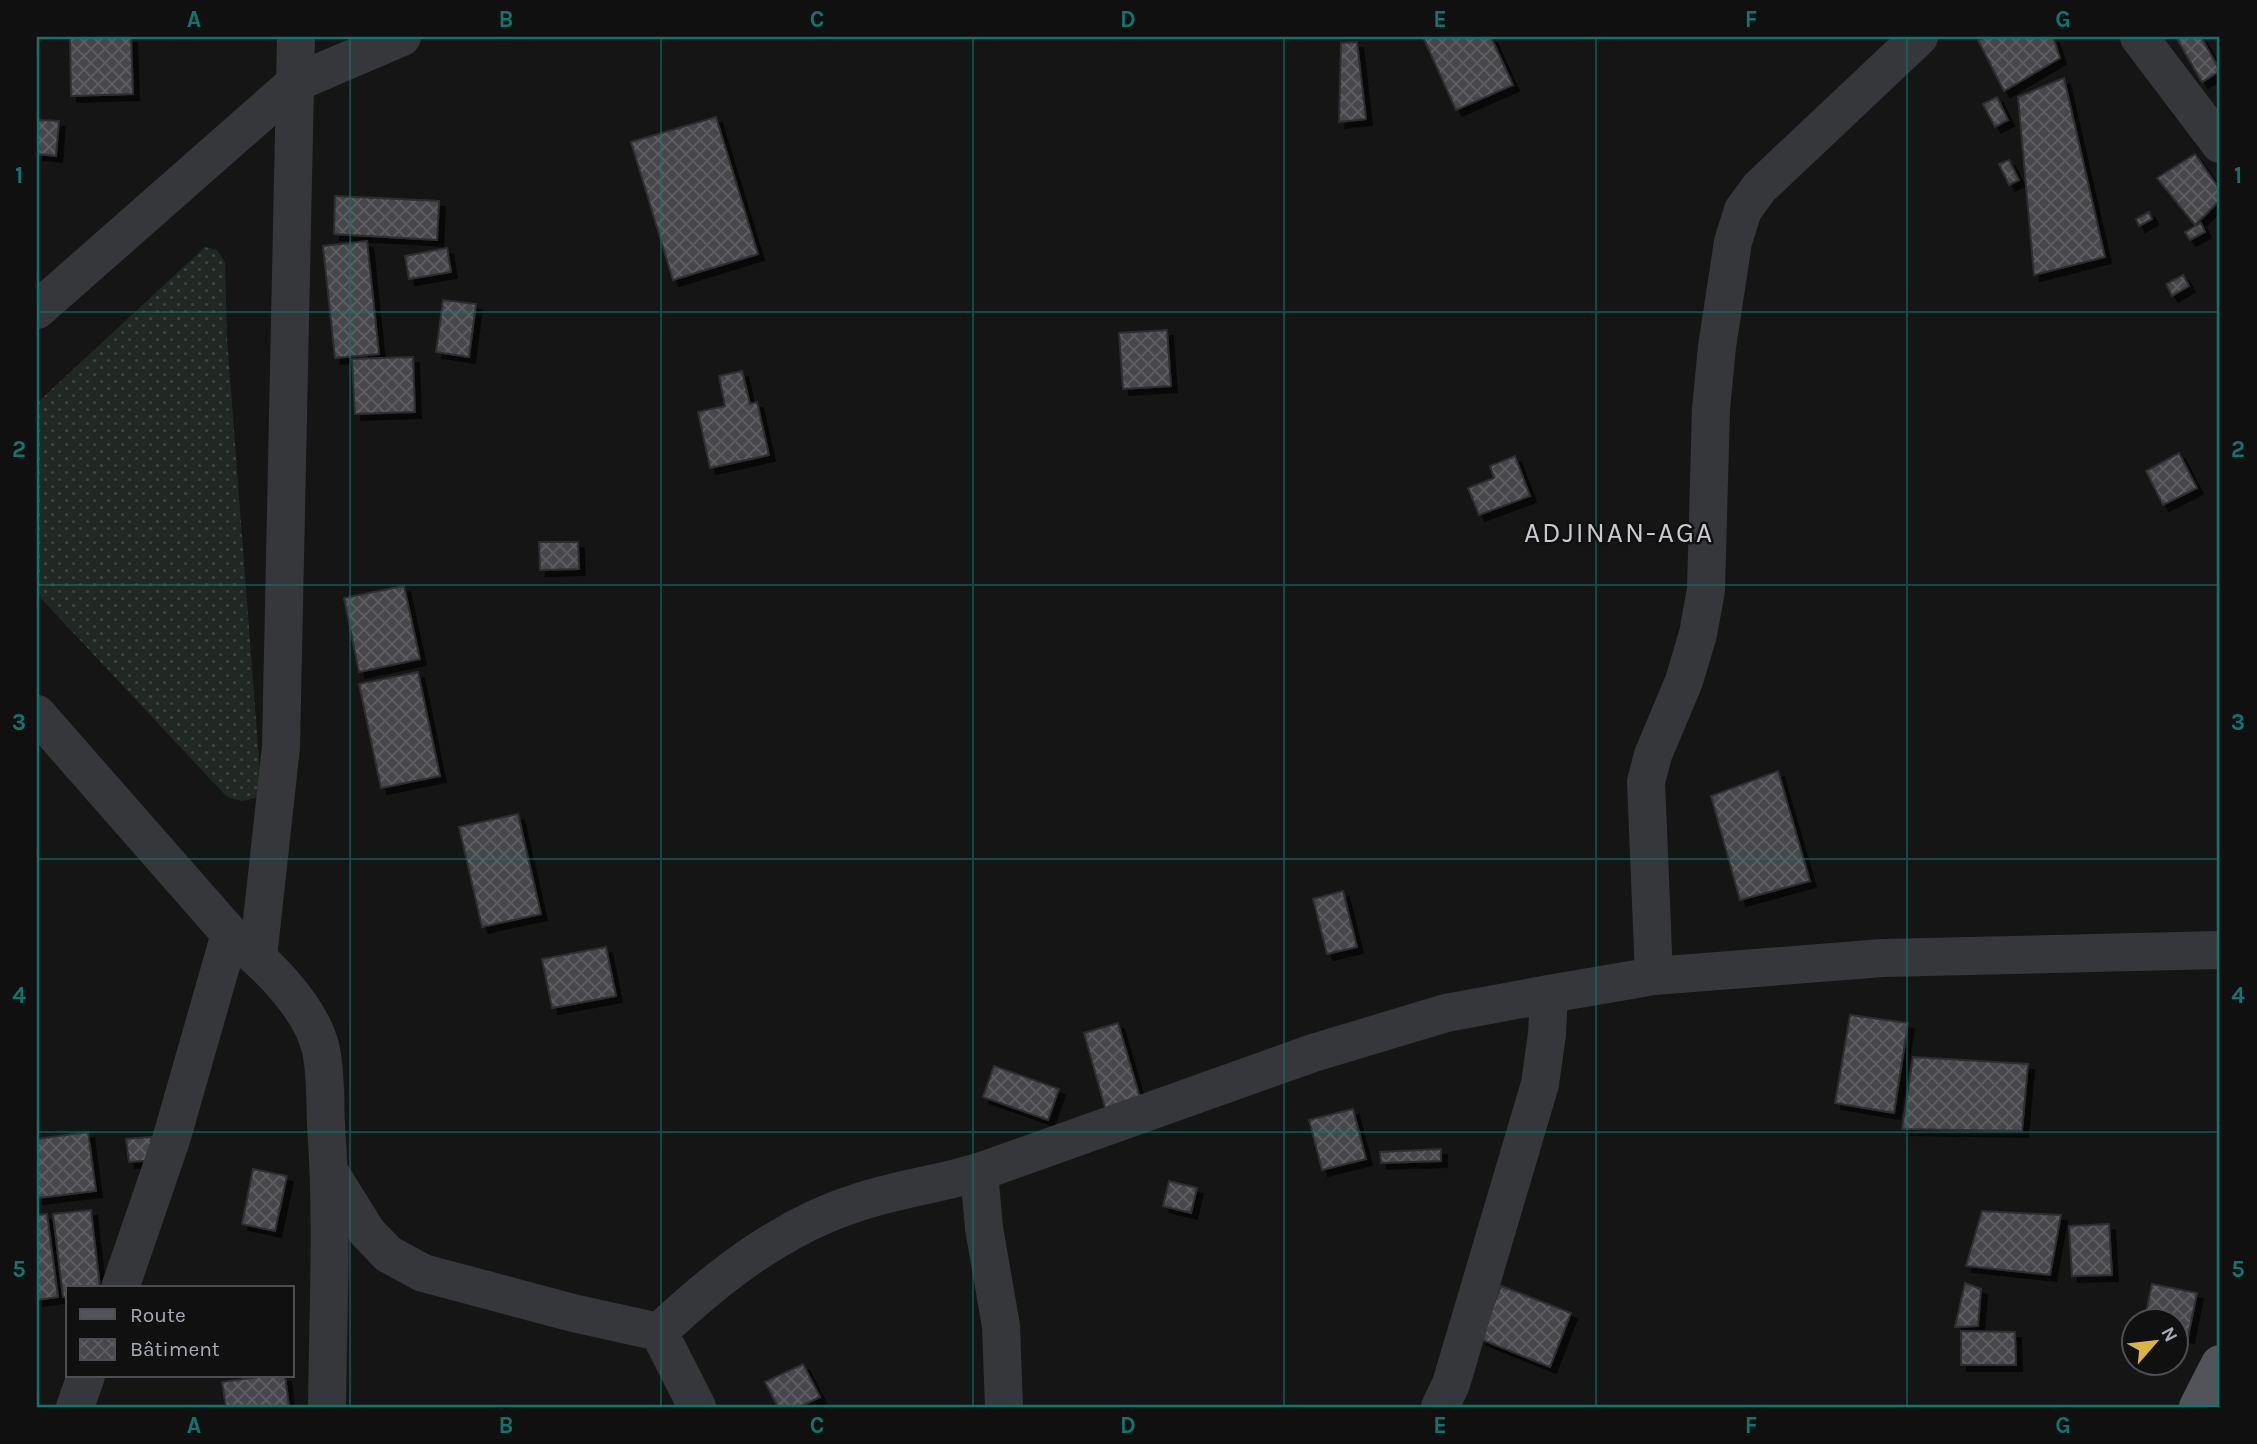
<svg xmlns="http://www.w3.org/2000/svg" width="2257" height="1444" viewBox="0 0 2257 1444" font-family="Karla,sans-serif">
  <defs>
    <pattern id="grass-dots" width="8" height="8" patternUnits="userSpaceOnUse" patternTransform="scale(1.75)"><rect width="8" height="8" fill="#212823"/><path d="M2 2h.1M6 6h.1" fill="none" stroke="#3e4441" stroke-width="1.8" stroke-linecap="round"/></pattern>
    <pattern id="building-cross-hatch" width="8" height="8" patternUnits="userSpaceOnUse" patternTransform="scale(1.75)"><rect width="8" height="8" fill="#47474b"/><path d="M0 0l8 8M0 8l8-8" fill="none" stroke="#5f5f63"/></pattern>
    <filter id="shadow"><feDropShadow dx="6" dy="6" stdDeviation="0" flood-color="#0009"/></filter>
  </defs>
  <rect width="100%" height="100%" fill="#151516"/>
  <path fill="url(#grass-dots)" d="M205 247 217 250 225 262 227 338 261 786 260 795C249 802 238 802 226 796L37 594V403Z"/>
  <path fill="url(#building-cross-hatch)" stroke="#2f2f32" stroke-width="2" filter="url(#shadow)" d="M70 37H131L133 94 71 96Z
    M1423 37H1491L1513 85 1456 110Z
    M1986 37H2053L2060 58 2004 91 1978 40Z
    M2181 37H2201L2220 71 2202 82 2177 39Z
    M1357 42 1366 119 1339 122 1341 43Z
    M2064 78 2105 257 2034 275 2018 97Z
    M1997 97 2008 120 1995 127 1983 104Z
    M716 117 758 254 673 280 631 142Z
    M38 120 59 121 56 156 37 154Z
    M2195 154 2220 190V200L2195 225 2157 178Z
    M2009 160 2019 180 2009 185 1999 164Z
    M335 196 439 201 437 240 334 234Z
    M2149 212 2152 219 2139 226 2136 219Z
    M2201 223 2205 232 2190 240 2185 232Z
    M367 241 379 354 335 358 323 246Z
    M447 248 451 272 409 279 405 256Z
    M2183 275 2189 286 2172 296 2166 284Z
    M443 300 476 304 469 357 436 352Z
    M1167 330 1171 386 1123 389 1119 333Z
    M413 357 415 412 355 414 352 359Z
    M742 371 750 404 757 402 769 455 710 468 698 412 725 406 719 376Z
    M2179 453 2197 488 2163 505 2146 471Z
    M1515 456 1530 496 1479 515 1468 488 1494 478 1490 466Z
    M539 542H578L579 569 540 570Z
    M404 586 420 659 359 672 344 598Z
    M418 672 440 776 381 788 359 684Z
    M1778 771 1810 881 1740 900 1711 796Z
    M518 814 541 914 482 927 459 827Z
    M1343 891 1357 947 1327 954 1313 899Z
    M606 947 616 996 552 1008 542 959Z
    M1850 1015 1908 1023 1894 1113 1835 1103Z
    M1118 1023 1141 1101 1106 1111 1084 1033Z
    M1913 1057 2028 1064 2022 1131 1902 1129Z
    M994 1066 1059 1089 1048 1120 983 1097Z
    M1353 1109 1366 1159 1322 1170 1309 1120Z
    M88 1132 96 1191 37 1198V1139Z
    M151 1137 154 1160 129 1162 126 1139Z
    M1441 1149V1161L1381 1163 1380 1152Z
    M253 1169 287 1176 275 1231 242 1224Z
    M1169 1181 1197 1188 1191 1213 1163 1206Z
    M91 1210 100 1288H68V1297H63L53 1214Z
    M1982 1211 2061 1215 2050 1275 1966 1266Z
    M47 1214 58 1297 37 1300V1215Z
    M2109 1224 2112 1275 2072 1276 2069 1226Z
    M1965 1283 1981 1289 1978 1326 1955 1327Z
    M2152 1284 2197 1293 2188 1337 2176 1335V1322H2144Z
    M1501 1286 1571 1313 1550 1367 1480 1339Z
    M1961 1331 2015 1332 2016 1365H1961Z
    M803 1364 820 1397 799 1407H778L765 1382Z
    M266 1376H285L289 1407H226L222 1382Z"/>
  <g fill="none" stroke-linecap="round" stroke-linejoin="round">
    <path stroke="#36373b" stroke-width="38" d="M2139 37 2220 144
      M37 310 295 83 402 37
      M37 714 230 934C264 962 311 1005 321 1050 326 1074 325 1101 326 1125 333 1218 328 1313 327 1407
      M258 957 281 747 296 37
      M1654 976 1646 782 1653 755 1684 681 1698 634 1706 590 1711 409 1717 347 1733 242 1743 210 1760 187 1919 37
      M329 1171 367 1232 388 1254 423 1273 573 1313 659 1332 697 1407
      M979 1172 984 1228 1001 1326 1004 1407
      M120 1288 171 1140 230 934
      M659 1332C717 1277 782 1226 859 1202 898 1189 939 1184 979 1172L1313 1053 1446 1013 1549 994 1654 976 1883 958 2220 950
      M75 1407 86 1376
      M1440 1407 1451 1384 1540 1084 1547 1034 1549 994"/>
    <path stroke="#535459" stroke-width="38" d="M2198 1407 2220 1364"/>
  </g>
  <path fill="none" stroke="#0f766e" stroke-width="2" stroke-opacity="0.55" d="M350 37V1407M661 37V1407M973 37V1407M1284 37V1407M1596 37V1407M1907 37V1407M37 312H2220M37 585H2220M37 859H2220M37 1132H2220"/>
  <g text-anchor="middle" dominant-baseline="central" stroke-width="5" stroke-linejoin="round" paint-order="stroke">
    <g font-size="28" letter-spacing="2" fill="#c9cad1" stroke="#101011">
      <text x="1619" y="532">ADJINAN-AGA</text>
    </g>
  </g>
  <rect width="2257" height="1444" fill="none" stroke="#101011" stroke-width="77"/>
  <rect x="66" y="1286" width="228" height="91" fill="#101011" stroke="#4d4e53" stroke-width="2"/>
  <rect x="80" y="1309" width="35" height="10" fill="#535459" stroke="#4d4e53" stroke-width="2"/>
  <text x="130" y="1322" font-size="21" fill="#a8abb5">Route</text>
  <rect x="80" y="1339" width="35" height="21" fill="url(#building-cross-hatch)" stroke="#4d4e53" stroke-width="2"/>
  <text x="130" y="1356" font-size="21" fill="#a8abb5">Bâtiment</text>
  <g transform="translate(2155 1342) rotate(62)"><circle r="33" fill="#101011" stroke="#4d4e53" stroke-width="2"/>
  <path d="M0-5L12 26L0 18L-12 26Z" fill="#dbb448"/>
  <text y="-10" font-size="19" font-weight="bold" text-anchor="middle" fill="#a8abb5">N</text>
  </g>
  <rect x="38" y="38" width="2180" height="1368" fill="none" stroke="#0f766e" stroke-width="2.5"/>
  <g font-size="23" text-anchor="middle" font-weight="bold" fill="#0f766e">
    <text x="194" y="27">A</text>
    <text x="506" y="27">B</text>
    <text x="817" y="27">C</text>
    <text x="1128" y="27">D</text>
    <text x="1440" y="27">E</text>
    <text x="1751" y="27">F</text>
    <text x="2063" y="27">G</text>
    <text x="19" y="183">1</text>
    <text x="2238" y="183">1</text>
    <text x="19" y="457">2</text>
    <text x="2238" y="457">2</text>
    <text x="19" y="730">3</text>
    <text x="2238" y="730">3</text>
    <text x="19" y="1003">4</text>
    <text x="2238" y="1003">4</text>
    <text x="19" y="1277">5</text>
    <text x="2238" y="1277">5</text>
    <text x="194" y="1433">A</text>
    <text x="506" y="1433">B</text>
    <text x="817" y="1433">C</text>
    <text x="1128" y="1433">D</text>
    <text x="1440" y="1433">E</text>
    <text x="1751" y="1433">F</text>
    <text x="2063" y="1433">G</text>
  </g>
</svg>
